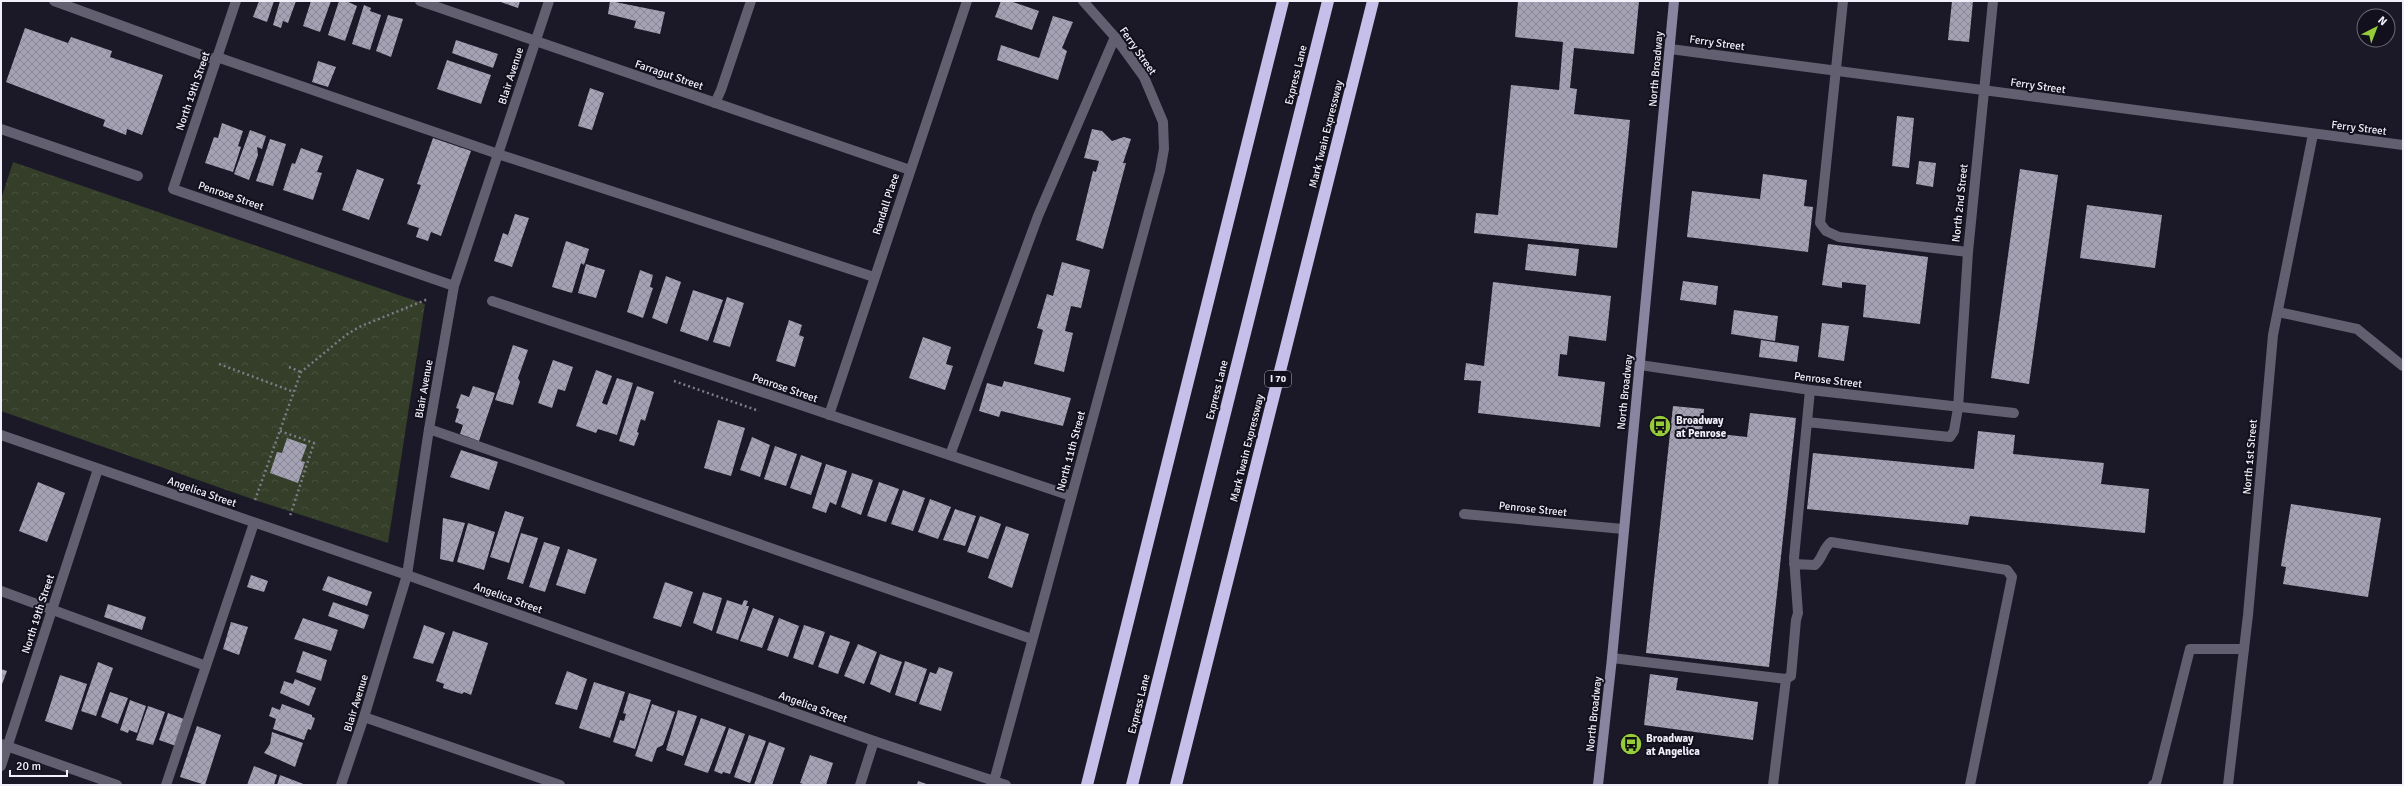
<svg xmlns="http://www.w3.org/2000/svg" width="2404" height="786" viewBox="0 0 2404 786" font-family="Signika,sans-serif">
  <defs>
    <pattern id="park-crowns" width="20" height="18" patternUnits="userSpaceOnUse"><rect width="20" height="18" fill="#343e29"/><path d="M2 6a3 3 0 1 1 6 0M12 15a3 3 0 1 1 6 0" fill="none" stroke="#48513e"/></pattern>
    <pattern id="building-cross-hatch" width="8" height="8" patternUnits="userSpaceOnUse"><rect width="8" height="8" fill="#a4a2b4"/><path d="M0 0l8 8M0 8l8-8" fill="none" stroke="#888794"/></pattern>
  </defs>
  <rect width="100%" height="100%" fill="#1b1927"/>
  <path fill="url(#park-crowns)" d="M13 162 425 304 388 543 255 500 1 411V199Z"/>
  <path fill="url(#building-cross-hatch)" d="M259 1H274L267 22 253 17Z
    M280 1H296L288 23 283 21 281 28 273 25Z
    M311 1H331L320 32 303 26Z
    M339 1H346L357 6 345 41 328 35Z
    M498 1H520L518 8Z
    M610 1 665 12 660 34 634 28 636 21 608 14Z
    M1001 1H1010L1039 11 1032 30 995 17Z
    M1518 1H1639L1634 54 1574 48 1570 88 1577 89 1574 114 1630 120 1617 248 1474 233 1476 213 1498 215 1511 85 1559 90 1563 42 1515 37Z
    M1952 1H1973L1969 42 1948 40Z
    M364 5 371 8 370 11 381 15 370 50 352 44Z
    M388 15 403 19 391 57 376 51Z
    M1053 16 1073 22 1062 48 1067 51 1058 80 997 60 1001 45 1039 58Z
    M25 28 68 43 71 37 112 51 110 57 163 75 142 135 127 129 126 135 103 126 105 120 6 82Z
    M456 40 498 54 493 68 452 53Z
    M447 60 491 75 481 104 437 89Z
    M318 61 336 67 328 87 312 82Z
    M590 88 604 93 592 130 578 126Z
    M1897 116 1914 118 1909 168 1892 166Z
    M222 123 243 131 238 146 241 147 233 172 205 163 214 137 218 138Z
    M1092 129 1102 131 1112 141 1124 137 1131 139 1123 163H1126L1103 249 1076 240 1093 171 1096 172 1099 161 1084 158Z
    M250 130 266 136 262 149 257 147 258 155 249 180 234 174Z
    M433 138 471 151 441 236 431 232 428 241 416 237 419 228 407 224 421 185 417 184Z
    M270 139 286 144 273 186 256 181Z
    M301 148 323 156 317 172 322 173 313 200 283 190 292 163 295 164Z
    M1919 161 1936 163 1933 187 1916 184Z
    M357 169 384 179 369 220 342 210Z
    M2020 169 2058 175 2029 384 1991 378Z
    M1763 174 1807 180 1804 206 1813 207 1808 252 1687 237 1692 191 1760 199Z
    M2087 205 2162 215 2155 268 2080 258Z
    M515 214 529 218 512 267 494 261 503 233 508 235Z
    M566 241 589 249 584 265 581 263 572 293 552 287Z
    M1528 244 1579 249 1576 276 1525 270Z
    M1828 244 1928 257 1920 324 1863 317 1866 285 1842 282V288L1822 285Z
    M1062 262 1090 270 1081 308 1071 306 1065 331 1073 333 1064 372 1034 364 1043 330 1037 328 1047 294 1053 296Z
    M586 264 605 270 596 298 578 293Z
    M640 270 653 275 650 287 653 288 643 318 627 312Z
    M666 276 681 282 667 324 652 318Z
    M1683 281 1718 286 1716 305 1680 300Z
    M1493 282 1611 296 1606 341 1569 336 1567 355 1560 354 1558 376 1605 382 1600 427 1478 413 1481 381 1464 380 1466 363 1484 366Z
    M693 290 723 300 708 341 680 331Z
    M727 297 744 303 730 347 713 342Z
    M1734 310 1778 316 1775 341 1731 334Z
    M789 320 802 325 799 335 804 337 795 367 776 361Z
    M1822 323 1849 326 1844 361 1818 357Z
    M923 337 951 347 946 364 953 366 945 390 909 378Z
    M1761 340 1799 346 1797 362 1759 357Z
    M513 345 528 350 518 378 520 382 513 405 495 400Z
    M553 360 573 367 565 391 558 389 552 408 538 403Z
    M596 370 612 376 602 403 607 405 617 378 633 383 617 435 598 429 596 433 576 426Z
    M1004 381 1071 398 1063 426 1001 411 999 417 979 411 987 383 1002 387Z
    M473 386 495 393 479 441 460 434 463 425 455 422 459 409 456 408 461 394 469 397Z
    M637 386 654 392 645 421 641 419 637 432 639 433 634 446 619 441Z
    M1673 406 1704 409 1702 432 1747 437 1750 413 1796 418 1769 667 1646 653Z
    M718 420 745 428 731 476 704 468Z
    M1978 431 2015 435 2013 454 2104 463 2101 484 2149 489 2145 533 1970 516 1968 525 1807 509 1813 453 1974 469Z
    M752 437 770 445 760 477 740 470Z
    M287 438 307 445 301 461 305 462 298 483 270 473 277 452 282 453Z
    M775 446 797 454 786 486 764 479Z
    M461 450 498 462 489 490 450 477Z
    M801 455 822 463 811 495 790 488Z
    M826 464 847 471 836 505 830 502 826 513 812 508Z
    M852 473 873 480 861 515 841 507Z
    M38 482 65 493 47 542 19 531Z
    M879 482 899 489 886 522 867 516Z
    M903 490 925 498 913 531 891 524Z
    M930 499 951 507 938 539 918 532Z
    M2291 504 2381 518 2368 597 2283 584 2286 567 2281 566Z
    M955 509 976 516 965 546 943 540Z
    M505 511 524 517 509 563 490 557Z
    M980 516 1001 524 988 559 967 552Z
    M443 518 465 523 453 562 440 559Z
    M468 523 495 532 484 570 457 562Z
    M1006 526 1029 534 1012 588 988 578Z
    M521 533 538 538 523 584 507 579Z
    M544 542 560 547 545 592 529 587Z
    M568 549 597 559 585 594 556 585Z
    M251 575 268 581 264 592 247 587Z
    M328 576 372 592 367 606 322 590Z
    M665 582 693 592 681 627 653 618Z
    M703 592 722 598 712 631 693 623Z
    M727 600 742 605 744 600 748 601 746 606H749L738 640 716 633Z
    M333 602 369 615 364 629 328 616Z
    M108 604 146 617 142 630 104 617Z
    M753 608 774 616 762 648 740 641Z
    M303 618 338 630 331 651 294 639Z
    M779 618 799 626 788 657 767 650Z
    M231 622 248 627 239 655 223 649Z
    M424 625 445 633 433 664 413 658Z
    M804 625 825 632 813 665 793 658Z
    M453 631 488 643 471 695 464 692 462 694 443 688 444 684 436 681Z
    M830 635 850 642 838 674 818 667Z
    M858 644 877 652 864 684 844 676Z
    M303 651 327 660 321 681 296 672Z
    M880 654 902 662 890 693 870 684Z
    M905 661 927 669 916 702 895 695Z
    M98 662 113 668 96 716 81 711Z
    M939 667 953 672 941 711 919 704 930 672 936 674Z
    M1 669 7 671 1 687Z
    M567 671 587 679 577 710 555 704Z
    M1650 674 1678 678 1676 690 1758 702 1753 740 1644 725Z
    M60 675 87 684 72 730 45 721Z
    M295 679 316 688 309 706 280 693 284 681 293 684Z
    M594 682 625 692 610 738 579 728Z
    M110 692 128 698 118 724 101 717Z
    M629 693 651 700 635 749 613 742 620 720 624 721 626 714 623 713Z
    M130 700 146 706 137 733 129 730 128 733 120 730Z
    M282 704 312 715V717L315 718 311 730 308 729 304 740 273 729 276 719 269 716 272 707 280 710Z
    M652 704 675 712 663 745 657 748 652 762 635 756Z
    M148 706 165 712 153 745 136 740Z
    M678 710 697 716 683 756 666 750Z
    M168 713 184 719 176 746 159 740Z
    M701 718 726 727 708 773 684 765Z
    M197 726 221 735 205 785 180 777Z
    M729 728 745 734 730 774 723 772 722 774 714 771Z
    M272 732 303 743 295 767 264 753 270 744Z
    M749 735 766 741 750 783 734 777Z
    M769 742 785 748 772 785H754Z
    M810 755 833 763 826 785H806L800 783Z
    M254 766 277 775 274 785H247Z
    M280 775 306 785H277Z
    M918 781 929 785H917Z"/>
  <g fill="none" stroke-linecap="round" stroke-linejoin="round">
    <path stroke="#7d7c88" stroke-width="2.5" stroke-dasharray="2 3" stroke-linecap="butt" d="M219 364 294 392
      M289 367 301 372
      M674 381 759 411
      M280 431 314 443 290 516
      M255 500 301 372 346 335 359 327 428 299"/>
    <path stroke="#615f70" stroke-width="10" d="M54 1 216 60
      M1843 1 1820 223 1826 231 1839 237 1968 252
      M217 57 498 154 874 277
      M715 103 721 90 751 1
      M2278 312 2357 329 2403 366
      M1807 422 1950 437 1954 431 1958 408
      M429 429 1032 639
      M950 455 1038 216 1115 37
      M1794 564 1815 565C1823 558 1823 548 1831 542L2007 570 2012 577 1970 785
      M1 591 206 666
      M1612 658 1786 679 1773 785
      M1786 679 1791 676 1796 620 1798 613 1794 558 1810 390
      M364 717 560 785
      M166 785 254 523
      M860 785 874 741
      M2153 785 2156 783 2190 649H2244"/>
    <path stroke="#615f70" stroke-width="10" d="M236 1 173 189 454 286
      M420 1 910 170
      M1670 49 2403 145
      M1 129 138 176
      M492 301 1071 496
      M1640 365 1810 390 2014 413
      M1958 408 1968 252 1993 1
      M829 415 967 1
      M1 435 407 575 874 741 1006 785
      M1464 514 1623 529
      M1 744 117 785
      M1 766 98 469
      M341 785 364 717 407 575 429 429 454 286 549 1
      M993 785 1160 171 1164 149 1163 122 1144 77 1115 37 1083 1
      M2228 785 2248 615 2273 335 2313 134"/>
    <path stroke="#8985a1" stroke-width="10" d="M1598 785 1612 658 1674 1"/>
    <path stroke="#c5bfea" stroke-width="12" d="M1087 785 1283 1
      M1132 785 1328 1
      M1176 785 1373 1"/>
  </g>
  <defs>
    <g id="bus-disc" transform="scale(1.15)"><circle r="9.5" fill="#96cc39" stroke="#12101d"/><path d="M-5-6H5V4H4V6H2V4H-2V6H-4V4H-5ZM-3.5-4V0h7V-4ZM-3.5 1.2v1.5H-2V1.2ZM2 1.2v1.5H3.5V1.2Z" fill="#111"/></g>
  </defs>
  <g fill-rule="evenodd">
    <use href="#bus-disc" x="1660" y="426"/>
    <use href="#bus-disc" x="1631" y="744"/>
  </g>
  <g text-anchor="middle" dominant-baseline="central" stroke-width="4" stroke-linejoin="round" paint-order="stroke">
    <rect fill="#12101d" stroke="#aeadb8" stroke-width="1" x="1265" y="371" width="26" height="16" rx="3"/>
    <g font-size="10" font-weight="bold" fill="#f1f0fa">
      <text x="1278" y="379">I 70</text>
    </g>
    <g font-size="11" fill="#f1f0fa" stroke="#12101d">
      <text transform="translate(1717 43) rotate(8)">Ferry Street</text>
      <text transform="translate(1138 51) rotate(55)">Ferry Street</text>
      <text transform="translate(1656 69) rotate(-85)">North Broadway</text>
      <text transform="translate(669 75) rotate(19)">Farragut Street</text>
      <text transform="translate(1296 75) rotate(-76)">Express Lane</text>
      <text transform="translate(511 76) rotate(-72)">Blair Avenue</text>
      <text transform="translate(2038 86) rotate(8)">Ferry Street</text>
      <text transform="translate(193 91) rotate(-71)">North 19th Street</text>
      <text transform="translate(2359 128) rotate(7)">Ferry Street</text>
      <text transform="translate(1326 134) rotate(-76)">Mark Twain Expressway</text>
      <text transform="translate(231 196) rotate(19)">Penrose Street</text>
      <text transform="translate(1960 203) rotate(-84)">North 2nd Street</text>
      <text transform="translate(886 204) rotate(-72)">Randall Place</text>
      <text transform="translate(1828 380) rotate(7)">Penrose Street</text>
      <text transform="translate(785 388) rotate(19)">Penrose Street</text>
      <text transform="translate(424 389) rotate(-80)">Blair Avenue</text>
      <text transform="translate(1217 390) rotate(-76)">Express Lane</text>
      <text transform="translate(1625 392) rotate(-84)">North Broadway</text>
      <text transform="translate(1247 448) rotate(-76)">Mark Twain Expressway</text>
      <text transform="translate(1071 451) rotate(-75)">North 11th Street</text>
      <text transform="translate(2250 457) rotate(-85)">North 1st Street</text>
      <text transform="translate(202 492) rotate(19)">Angelica Street</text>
      <text transform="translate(1533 509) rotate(6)">Penrose Street</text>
      <text transform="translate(508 598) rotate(20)">Angelica Street</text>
      <text transform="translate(38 614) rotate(-72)">North 19th Street</text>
      <text transform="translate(356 703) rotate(-73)">Blair Avenue</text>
      <text transform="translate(1139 704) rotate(-76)">Express Lane</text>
      <text transform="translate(813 707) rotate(20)">Angelica Street</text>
      <text transform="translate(1594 714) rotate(-84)">North Broadway</text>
    </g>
    <g font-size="11" font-weight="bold" fill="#f1f0fa" stroke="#12101d" text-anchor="start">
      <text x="1676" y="420">Broadway<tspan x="1676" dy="13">at Penrose</tspan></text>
      <text x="1646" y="738">Broadway<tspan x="1646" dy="13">at Angelica</tspan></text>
    </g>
  </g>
  <rect width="2404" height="786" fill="none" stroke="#f1f0fa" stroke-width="4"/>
  <g transform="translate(2376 28) rotate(42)"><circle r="19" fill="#12101d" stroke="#6b6a75"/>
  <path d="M0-3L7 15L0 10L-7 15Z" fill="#96cc39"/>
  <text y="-6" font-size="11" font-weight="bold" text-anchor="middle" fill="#f1f0fa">N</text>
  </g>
  <path d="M10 770v6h57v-6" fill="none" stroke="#f1f0fa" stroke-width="2"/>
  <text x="16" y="770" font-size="12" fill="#f1f0fa" stroke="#12101d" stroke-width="3" paint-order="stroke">20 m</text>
</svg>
